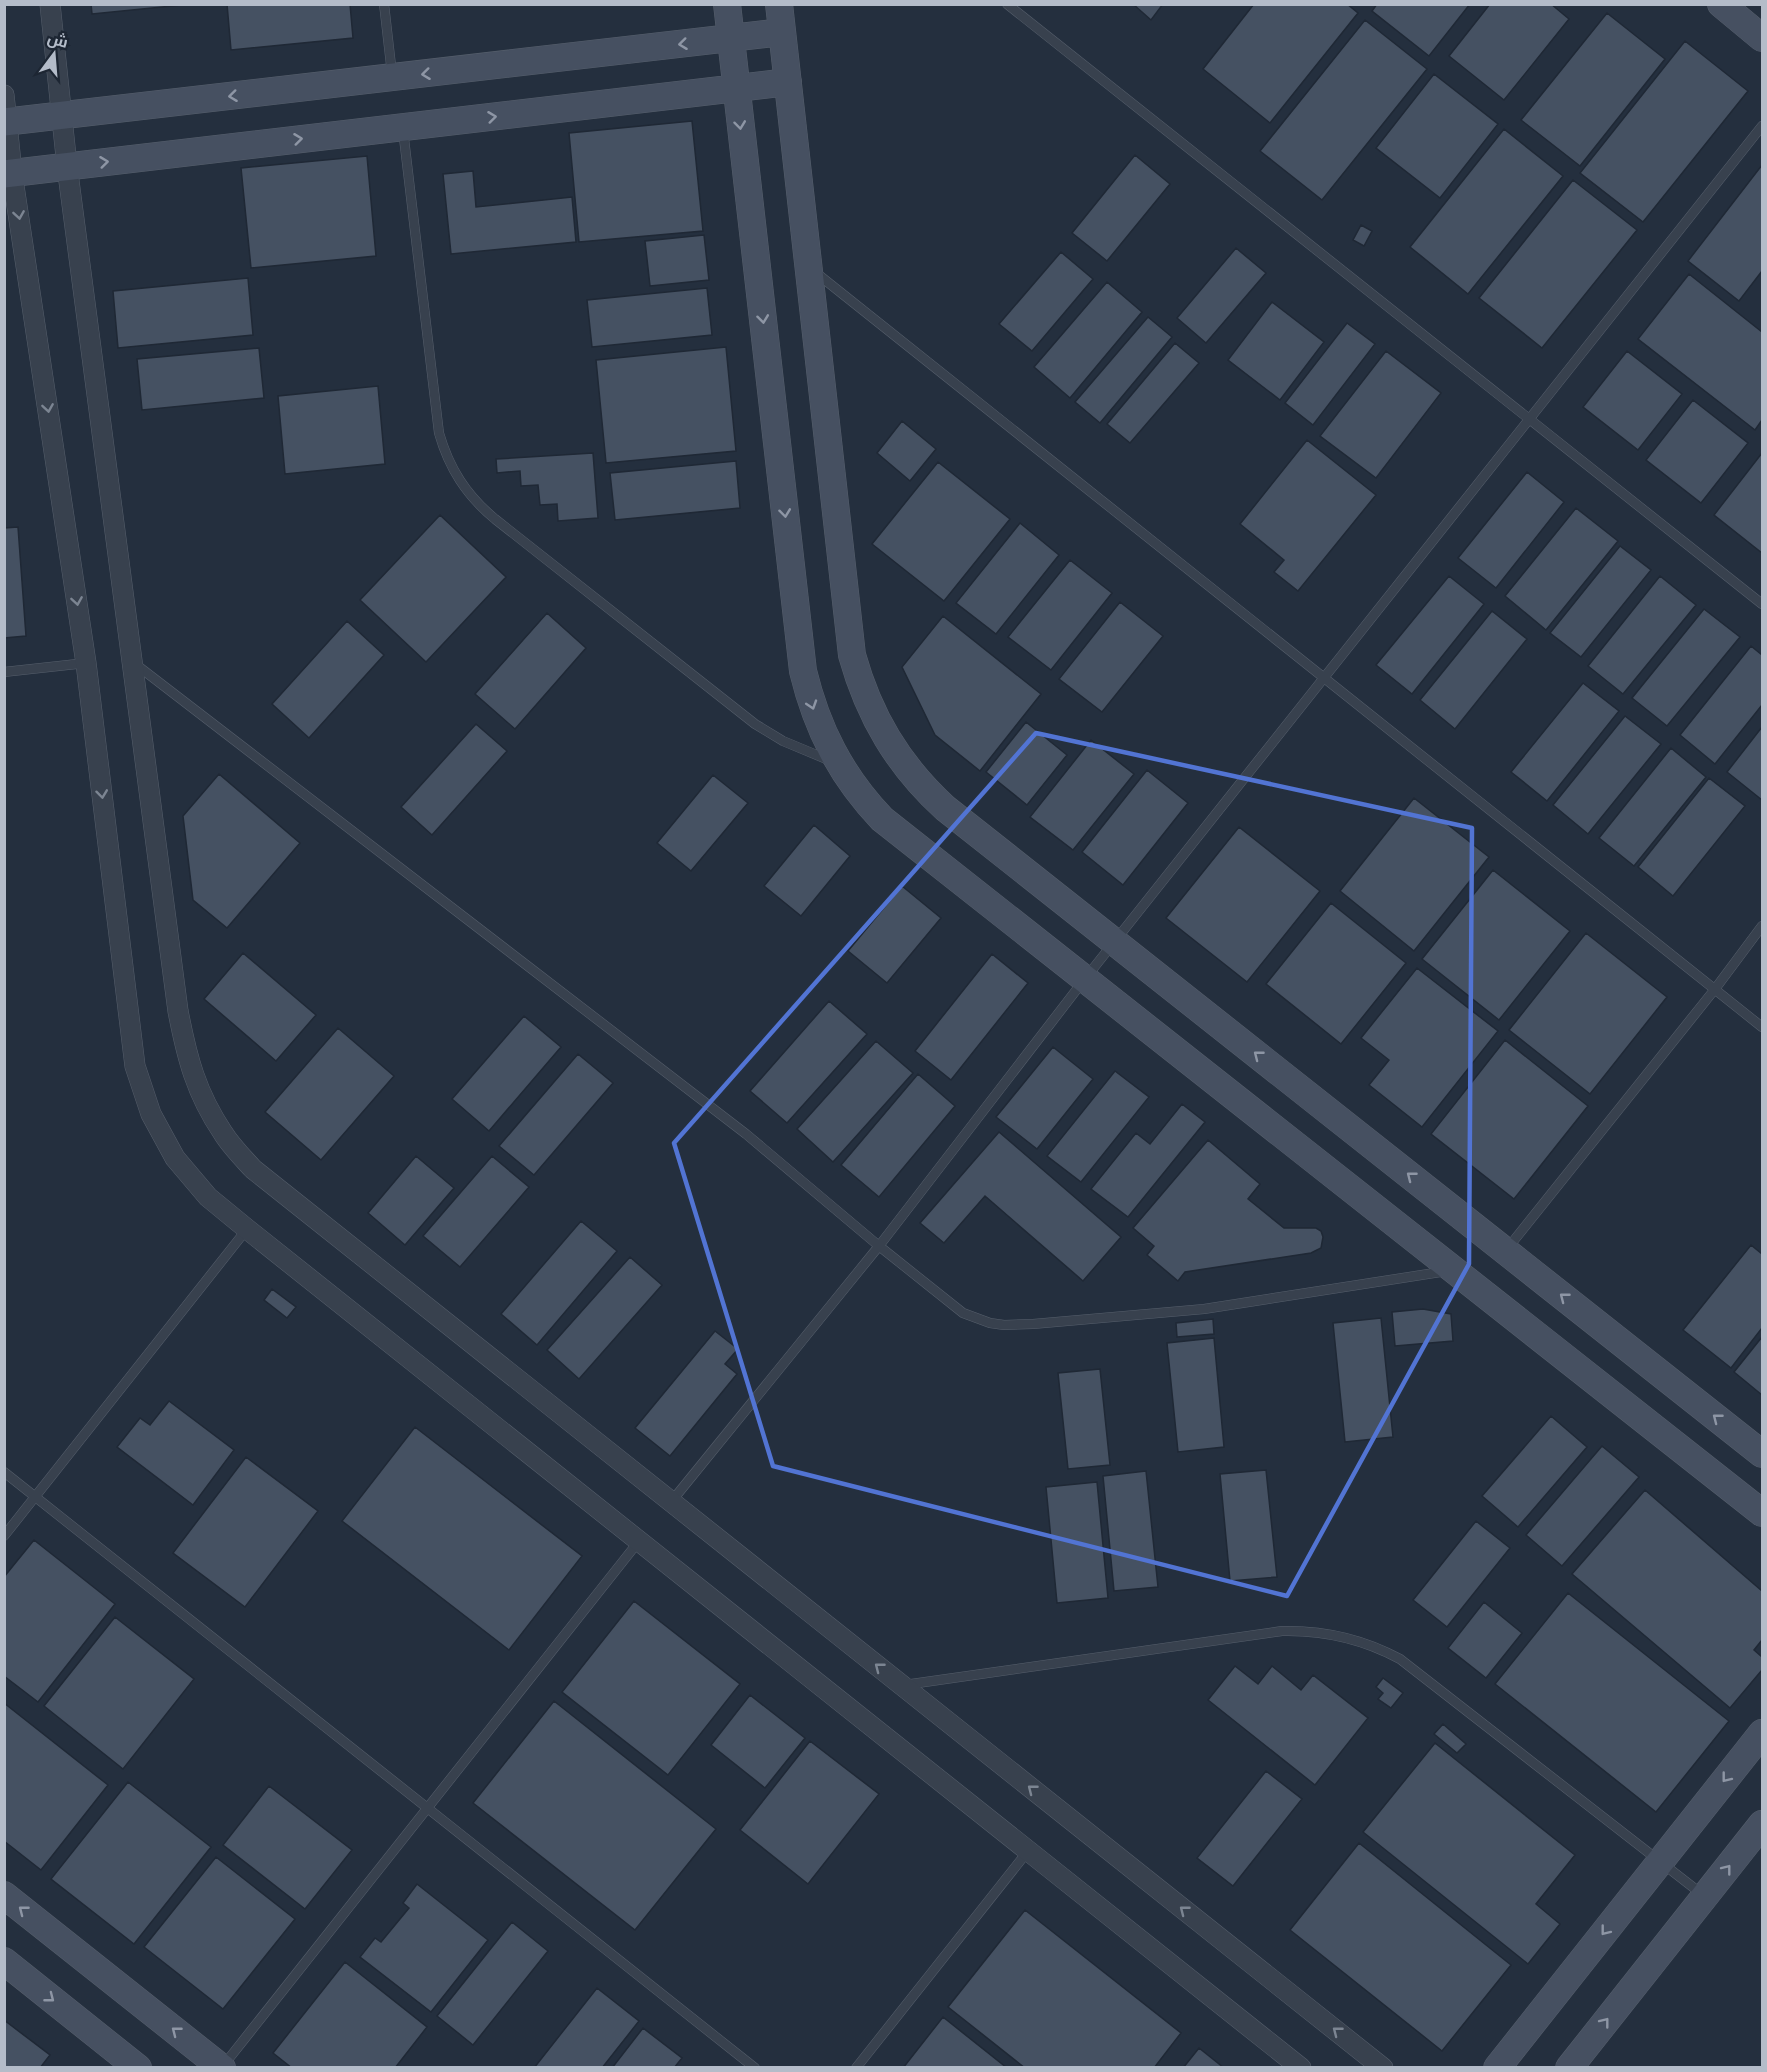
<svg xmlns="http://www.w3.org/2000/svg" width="1767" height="2072" viewBox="0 0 1767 2072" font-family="Raleway,Cairo,sans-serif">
  <rect width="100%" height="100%" fill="#242f3e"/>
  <path fill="#455162" stroke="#1f2835" stroke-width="1.5" d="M91 4H192L92 14Z
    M227 4H350L353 38 231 50Z
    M1133 4H1163L1151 20Z
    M1254 4H1347L1358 13 1270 123 1203 69Z
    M1377 4H1470L1429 56 1372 11Z
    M1490 4H1551L1569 19 1504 100 1449 56Z
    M1607 13 1665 59 1580 166 1521 120Z
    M1365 20 1427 69 1322 200 1260 151Z
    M1685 41 1748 91 1643 222 1580 173Z
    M1434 74 1498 124 1440 198 1376 148Z
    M692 121 703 231 579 242 569 133Z
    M1504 129 1563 176 1468 294 1410 247Z
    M1135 155 1170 184 1107 261 1072 233Z
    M367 156 376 256 251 268 241 168Z
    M1762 165V271L1739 301 1688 261Z
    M473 171 476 207 572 197 576 242 451 254 443 174Z
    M1573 180 1637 230 1542 348 1479 298Z
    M1361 225 1372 231 1364 246 1353 240Z
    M704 235 709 280 650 286 645 241Z
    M1236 248 1266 273 1206 343 1177 318Z
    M1061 252 1093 279 1032 351 999 324Z
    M1689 274 1762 332V420L1755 430 1638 339Z
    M248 278 253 335 118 348 113 291Z
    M1107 282 1142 312 1070 398 1034 367Z
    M707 288 712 335 592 347 587 300Z
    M1272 302 1324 342 1280 400 1228 360Z
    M1148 317 1172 337 1100 423 1075 402Z
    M1347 323 1375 344 1313 425 1285 403Z
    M1175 343 1199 363 1130 443 1107 424Z
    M726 347 736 451 606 463 596 360Z
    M259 348 264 398 142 410 137 359Z
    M1386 351 1441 393 1376 478 1320 436Z
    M1627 351 1682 394 1638 450 1583 407Z
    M378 386 385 464 285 474 278 396Z
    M1693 400 1748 443 1701 503 1646 460Z
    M902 421 936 449 910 481 877 453Z
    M1307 440 1376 495 1298 591 1274 572 1284 560 1240 524Z
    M593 453 598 518 558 521 557 504 540 505 538 485 521 486 520 471 497 473 496 459Z
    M1762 453V553L1714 515Z
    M736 461 740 508 615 520 610 473Z
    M938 462 1010 519 944 601 872 544Z
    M1527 472 1564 502 1496 588 1458 558Z
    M1576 508 1618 541 1546 630 1505 596Z
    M440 515 506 577 426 662 360 600Z
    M1020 523 1059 555 996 634 956 603Z
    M18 527 26 636 4 638V528Z
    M1620 546 1651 570 1581 657 1550 633Z
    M1070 560 1112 593 1051 670 1008 637Z
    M1449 576 1484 604 1412 694 1376 665Z
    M1660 576 1696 605 1623 694 1588 666Z
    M1120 602 1163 636 1102 712 1059 679Z
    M1704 609 1740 637 1667 726 1632 698Z
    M1492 611 1527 639 1455 729 1420 700Z
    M547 613 586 648 515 729 475 694Z
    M943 616 1041 694 980 771 935 735 902 667Z
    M347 621 384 655 309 738 272 704Z
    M1751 646 1762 655V705L1715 764 1680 735Z
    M1583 683 1619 711 1547 801 1511 772Z
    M1625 716 1661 744 1588 834 1553 805Z
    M1026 722 1067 755 1027 805 986 772Z
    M476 724 507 751 432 835 401 807Z
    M1762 727V800L1727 772Z
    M1091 740 1134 774 1073 850 1030 817Z
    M1671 748 1706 777 1634 866 1599 838Z
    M1147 770 1188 803 1123 885 1082 852Z
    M219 774 300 843 227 928 193 900 183 816Z
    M713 775 748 803 691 871 657 843Z
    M1709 778 1745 806 1673 896 1638 867Z
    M1414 798 1489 857 1414 951 1340 891Z
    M814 825 850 856 801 916 764 886Z
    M1239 827 1320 891 1247 982 1166 918Z
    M1493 870 1570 931 1499 1020 1422 959Z
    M902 886 941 918 887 983 848 951Z
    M1331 903 1406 963 1341 1044 1266 984Z
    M1586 933 1667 997 1590 1094 1509 1030Z
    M243 953 316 1015 276 1061 204 999Z
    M992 954 1028 983 951 1080 915 1051Z
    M1417 968 1498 1031 1422 1127 1369 1085 1389 1060 1361 1038Z
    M829 1001 867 1034 787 1123 750 1091Z
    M524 1016 561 1047 489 1131 452 1099Z
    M338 1028 394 1076 321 1160 265 1112Z
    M1505 1040 1588 1106 1514 1199 1431 1134Z
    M876 1041 913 1073 833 1162 797 1129Z
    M1053 1047 1093 1079 1037 1149 996 1117Z
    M578 1054 613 1083 534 1175 499 1146Z
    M1115 1071 1149 1097 1081 1182 1047 1156Z
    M918 1074 955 1106 879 1197 841 1165Z
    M1182 1104 1205 1122 1128 1217 1091 1189 1136 1133 1150 1144Z
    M999 1132 1121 1237 1083 1281 985 1196 944 1243 920 1223Z
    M1208 1140 1260 1184 1248 1199 1284 1228H1316L1321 1231 1323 1237 1321 1248 1311 1253 1185 1272 1178 1281 1147 1255 1154 1246 1133 1228Z
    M416 1156 454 1188 405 1245 368 1213Z
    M492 1156 529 1187 460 1267 423 1236Z
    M581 1221 617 1251 537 1345 501 1314Z
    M1751 1245 1762 1254V1328L1731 1368 1683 1330Z
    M630 1257 662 1285 579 1379 547 1350Z
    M272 1289 296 1307 287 1318 264 1300Z
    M1423 1309 1451 1314 1453 1341 1395 1346 1392 1312Z
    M1381 1318 1393 1437 1345 1442 1333 1323Z
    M1213 1319 1214 1334 1177 1337 1176 1323Z
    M715 1331 738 1349 725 1364 737 1374 670 1456 635 1428Z
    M1762 1337V1395L1734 1372Z
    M1214 1338 1224 1447 1178 1452 1167 1343Z
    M1100 1369 1110 1465 1068 1469 1058 1373Z
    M169 1401 234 1450 193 1505 117 1447 140 1418 150 1425Z
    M1551 1416 1587 1447 1518 1527 1482 1496Z
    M415 1427 582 1556 509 1650 342 1521Z
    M1602 1446 1639 1477 1562 1566 1526 1535Z
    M246 1457 318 1511 245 1607 173 1553Z
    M1266 1470 1277 1577 1230 1581 1220 1474Z
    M1146 1471 1158 1587 1114 1591 1103 1476Z
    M1097 1482 1108 1598 1057 1603 1046 1487Z
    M1645 1490 1762 1591V1640L1754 1650 1762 1657V1670L1730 1708 1572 1574Z
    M1476 1521 1510 1548 1447 1627 1413 1600Z
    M34 1540 115 1604 38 1702 4 1676V1577Z
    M1568 1593 1729 1721 1656 1812 1495 1684Z
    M634 1601 740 1684 668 1775 562 1692Z
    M1484 1602 1522 1633 1486 1678 1448 1648Z
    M115 1617 194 1679 123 1769 44 1706Z
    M1235 1666 1258 1684 1272 1666 1301 1690 1313 1675 1368 1718 1315 1785 1208 1700Z
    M1383 1678 1403 1693 1391 1708 1378 1699 1383 1693 1376 1687Z
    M750 1695 805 1738 765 1788 711 1745Z
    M554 1701 716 1829 635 1930 473 1803Z
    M4 1703 108 1785 41 1870 4 1841Z
    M1443 1724 1466 1744 1457 1753 1434 1734Z
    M810 1741 879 1794 808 1884 740 1830Z
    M1435 1743 1575 1855 1536 1904 1560 1924 1528 1964 1363 1832Z
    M1266 1771 1302 1799 1233 1886 1197 1858Z
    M128 1782 211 1847 134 1944 51 1879Z
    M269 1786 352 1850 305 1909 223 1845Z
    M1359 1843 1511 1965 1442 2051 1290 1930Z
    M216 1857 295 1919 223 2009 144 1947Z
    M417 1884 488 1940 431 2012 360 1957 375 1938 381 1942 409 1908 403 1903Z
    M1025 1910 1181 2033 1154 2068H1025L948 2007Z
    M512 1922 548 1951 473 2045 437 2016Z
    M345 1962 427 2027 395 2068H292L273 2053Z
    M597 1988 639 2021 602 2068H534Z
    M943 2017 1007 2068H903Z
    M4 2020 50 2055 40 2068H4Z
    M643 2028 682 2058 674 2068H612Z
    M1199 2048 1224 2068H1183Z"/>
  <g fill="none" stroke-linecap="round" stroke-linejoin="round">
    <g stroke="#565f6c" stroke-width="10">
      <path id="lane" d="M384 4 392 74
        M1007 4 1762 604
        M403 130 439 433C449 468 466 495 495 519L755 724 783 741 831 761
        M815 272 1762 1027
        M134 663 746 1134 879 1246 963 1313 990 1323 1004 1325 1033 1324 1204 1309 1447 1271
        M4 672 86 663
        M1507 1249 1715 989 1762 926
        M4 1472 755 2068
        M671 1502 879 1246 1084 980 1762 126
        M4 1536 247 1229
        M904 1685 1282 1631C1325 1630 1363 1639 1400 1659L1703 1895
        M223 2066 639 1541
        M856 2068 1028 1851"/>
    </g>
    <g stroke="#565f6c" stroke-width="21">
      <path id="street" d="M50 4 67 166 178 1011C187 1058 196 1093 223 1133 231 1146 243 1158 253 1169L1383 2068
        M4 95 12 173 86 663 135 1066 151 1114 175 1158 208 1197 247 1229 1301 2068"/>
    </g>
    <g stroke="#565f6c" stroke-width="28">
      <path id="secondary" d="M727 4 803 671C817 729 841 776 882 819L1762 1513
        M779 4 852 655C869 716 898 765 945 808L1762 1454
        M1721 4 1762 38
        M4 122 782 32
        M4 174 788 82
        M4 1895 222 2068
        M4 1961 138 2068
        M1497 2068 1762 1733
        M1569 2068 1762 1824"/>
    </g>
    <use href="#lane" stroke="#38414e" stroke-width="9"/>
    <use href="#street" stroke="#38414e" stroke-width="20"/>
    <use href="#secondary" stroke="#465061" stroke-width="27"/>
  </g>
  <defs><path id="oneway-chevron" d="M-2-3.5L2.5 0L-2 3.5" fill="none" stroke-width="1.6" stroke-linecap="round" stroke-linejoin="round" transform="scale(1.5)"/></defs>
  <g stroke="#8e96a5">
    <use href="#oneway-chevron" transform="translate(683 44) rotate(173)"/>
    <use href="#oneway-chevron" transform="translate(426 74) rotate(173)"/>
    <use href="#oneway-chevron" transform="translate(233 96) rotate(173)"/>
    <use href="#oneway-chevron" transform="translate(492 117) rotate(-7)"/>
    <use href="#oneway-chevron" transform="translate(740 125) rotate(83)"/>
    <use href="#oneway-chevron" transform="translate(298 139) rotate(-7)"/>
    <use href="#oneway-chevron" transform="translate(104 162) rotate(-7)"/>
    <use href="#oneway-chevron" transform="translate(763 319) rotate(83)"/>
    <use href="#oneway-chevron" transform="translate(785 513) rotate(83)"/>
    <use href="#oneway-chevron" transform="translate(812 705) rotate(72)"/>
    <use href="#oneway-chevron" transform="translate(1258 1055) rotate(-142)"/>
    <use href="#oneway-chevron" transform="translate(1411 1176) rotate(-142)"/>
    <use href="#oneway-chevron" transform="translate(1564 1297) rotate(-142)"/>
    <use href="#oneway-chevron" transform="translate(1717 1418) rotate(-142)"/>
    <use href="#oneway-chevron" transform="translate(1726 1778) rotate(128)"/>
    <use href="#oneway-chevron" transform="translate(1727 1869) rotate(-52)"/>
    <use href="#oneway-chevron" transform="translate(23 1910) rotate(-142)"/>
    <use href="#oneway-chevron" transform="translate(1605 1931) rotate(128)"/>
    <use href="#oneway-chevron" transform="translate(50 1998) rotate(38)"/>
    <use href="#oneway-chevron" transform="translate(1605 2022) rotate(-52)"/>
    <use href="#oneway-chevron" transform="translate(176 2031) rotate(-142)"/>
  </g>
  <g stroke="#7c8592">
    <use href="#oneway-chevron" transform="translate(19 215) rotate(81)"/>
    <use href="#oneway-chevron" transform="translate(48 408) rotate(81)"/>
    <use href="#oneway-chevron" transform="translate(77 601) rotate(81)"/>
    <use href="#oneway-chevron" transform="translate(102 794) rotate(83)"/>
    <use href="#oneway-chevron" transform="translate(879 1667) rotate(-142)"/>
    <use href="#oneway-chevron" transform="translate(1032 1789) rotate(-142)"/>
    <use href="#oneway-chevron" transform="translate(1184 1910) rotate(-142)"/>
    <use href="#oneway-chevron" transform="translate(1337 2031) rotate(-142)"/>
  </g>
  <path fill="none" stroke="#5274d3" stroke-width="4.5" stroke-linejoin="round" d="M1036 733 1472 828 1469 1264 1287 1596 773 1466 674 1143Z"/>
  <rect width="1767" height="2072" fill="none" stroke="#b4bcc9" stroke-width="12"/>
  <g transform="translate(54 54) rotate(16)" stroke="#1d2633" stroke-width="4.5" paint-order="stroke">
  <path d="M0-4.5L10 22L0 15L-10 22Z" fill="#b4bcc9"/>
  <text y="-9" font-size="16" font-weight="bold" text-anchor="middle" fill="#b4bcc9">ش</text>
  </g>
</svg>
